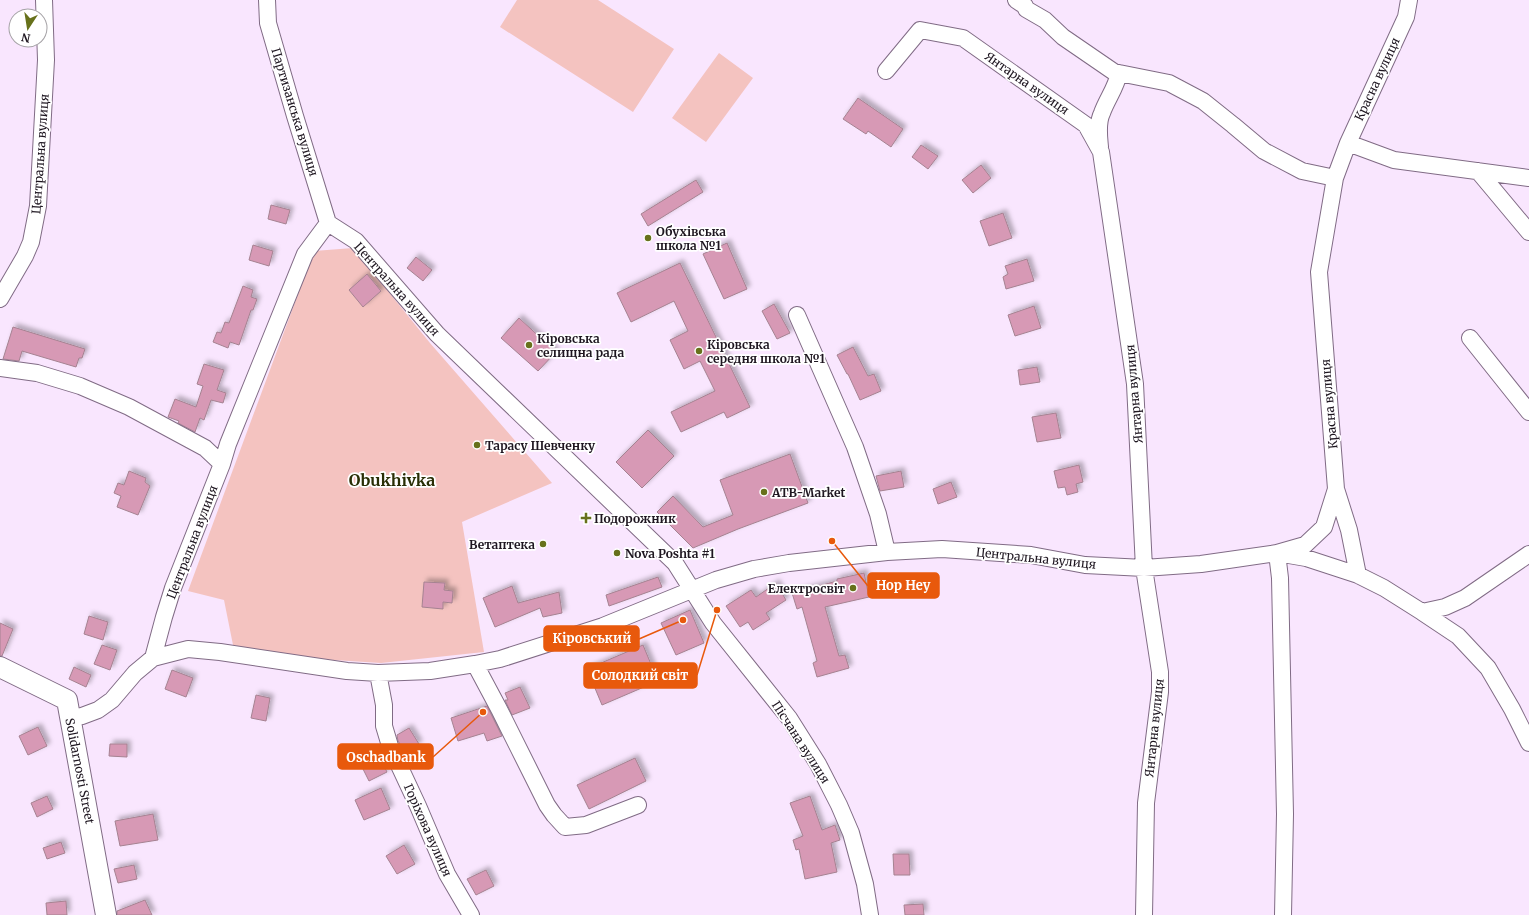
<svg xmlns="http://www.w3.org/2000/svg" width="1529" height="915" viewBox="0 0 1529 915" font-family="Merriweather,serif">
  <defs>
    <filter id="shadow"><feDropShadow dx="3.5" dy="-3.5" stdDeviation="2" flood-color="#0004"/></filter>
  </defs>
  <rect width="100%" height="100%" fill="#f9e6fe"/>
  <path fill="#f4c3c0" d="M517 0H598L674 49 633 112 500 27Z
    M719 53 753 78 706 142 672 118Z
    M353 248 430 343 552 483 462 522 484 652 381 663 286 657 233 645 224 600 188 591 314 251Z"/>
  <path fill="#d799b5" stroke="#a58291" filter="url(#shadow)" d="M858 98 903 129 891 147 868 131 866 134 843 119Z
    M921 145 938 156 928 169 912 157Z
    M981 165 991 178 973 193 962 180Z
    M696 180 703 192 648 226 641 214Z
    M271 205 290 210 286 224 268 219Z
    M1003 213 1012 238 989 246 980 221Z
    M727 243 747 289 724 299 703 254Z
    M253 245 273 251 269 266 249 260Z
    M416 257 432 270 423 281 407 268Z
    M1027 259 1034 281 1006 289 1003 277 1008 274 1005 266Z
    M680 263 750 407 727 418 724 412 681 432 671 412 715 391 700 361 684 369 670 340 688 331 674 301 631 322 617 293Z
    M367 274 381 291 363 307 349 290Z
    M243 286 253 290 251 297 257 299 253 310H251L239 345 230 342 228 348 213 342 217 332 221 333 225 322 229 323Z
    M774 304 790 333 777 339 762 311Z
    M1034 306 1041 328 1015 336 1008 315Z
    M519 318 556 352 538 371 501 338Z
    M13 327 85 349 82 358H79L76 367 22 351 19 361 3 359Z
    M853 347 868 376 874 374 881 391 860 400 848 374H847L837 355Z
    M204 364 224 370 217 390 226 393 223 403 211 400 204 420 200 418 195 432 178 423 179 421 168 417 175 399 196 407 203 386 197 384Z
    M1037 367 1040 382 1020 385 1018 370Z
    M1056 413 1061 438 1037 442 1032 417Z
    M648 430 674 456 642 488 616 462Z
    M790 454 808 503 738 529 693 548 657 512 673 496 703 527 733 515 720 480Z
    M1079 465 1083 482 1076 484 1078 492 1067 495 1065 487 1058 488 1054 471Z
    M129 471 146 478 145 482 150 486 138 515 117 507 121 496 114 493 118 483 124 485Z
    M901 471 904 487 880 491 876 476Z
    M951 482 957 497 938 504 933 489Z
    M864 573 869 597 825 607 839 656 845 655 849 668 817 677 813 663 817 661 802 607 797 609 792 593 837 581V579Z
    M658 577 662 587 609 606 606 595Z
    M424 582 445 583 444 590 453 591 452 603 443 602V609L422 607Z
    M776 583 786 600 766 613 770 619 753 630 748 622 740 627 726 606 751 590 756 597Z
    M512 586 518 603 559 592 562 613 543 617 540 608 495 627 483 598Z
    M690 610 704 643 676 655 661 623Z
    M89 616 108 622 103 640 84 634Z
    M0 623 13 629 2 656H0Z
    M102 645 117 650 110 670 94 664Z
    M643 645 658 681 602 705 587 669Z
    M74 667 91 675 86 687 69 679Z
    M172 670 193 678 186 697 165 689Z
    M520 687 530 708 512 715 505 700H508L505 693Z
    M256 695 270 698 266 721 251 718Z
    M487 706 502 736 487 741 484 733 458 741 451 718Z
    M38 727 47 746 28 755 19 736Z
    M409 728 419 744 405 752 398 741 397 735Z
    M110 744H127V757L109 756Z
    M380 758 387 772 369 781 362 767Z
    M635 758 646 781 589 809 577 785Z
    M381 788 390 809 364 820 355 800Z
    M47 796 53 809 37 817 31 803Z
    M810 796 822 830 835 825 840 840 831 843 837 872 805 879 799 849 796 850 793 840 803 836 790 803Z
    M153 814 158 840 120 846 115 821Z
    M61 842 65 853 47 859 43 848Z
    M404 845 415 864 397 874 386 856Z
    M893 854H909L910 875H894Z
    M134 865 137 879 118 883 114 869Z
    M486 870 494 886 476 895 467 879Z
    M145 900 152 915H117V911Z
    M66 901 67 915H47L46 903Z
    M923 904 924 915H905L904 905Z"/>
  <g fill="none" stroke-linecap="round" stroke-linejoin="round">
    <g stroke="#806b85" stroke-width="18">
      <path id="minor" d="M267 0 268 23 295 116 328 223
        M1016 0 1025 6 1026 9 1045 20 1063 37 1114 72 1169 83 1203 101 1233 125 1264 151 1302 171 1335 178
        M886 71 920 30 963 38 1086 125 1101 152 1135 384 1144 568 1160 672V692L1146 803 1144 915
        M1348 143 1394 160 1529 178
        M1100 147C1099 136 1097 123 1102 113 1107 99 1116 88 1119 73
        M1478 171 1529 232
        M328 223 356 241 437 334 675 563 713 623 789 718 818 764 839 805 851 833 865 884 870 915
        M0 299 25 256 31 242 38 206 46 60 44 0
        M797 315 855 447 878 514 887 552
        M1470 338 1529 412
        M0 368 37 373 80 386 129 407 205 448 222 464
        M1358 575 1349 530 1336 489 1319 272 1335 178 1348 143 1406 17 1409 0
        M1422 612 1445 607 1465 598 1529 554
        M153 658 164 617 173 588 222 464 228 444 305 254 328 223
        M475 664 499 709 547 805 554 815 565 827 586 825 638 805
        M378 673 384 705V726L390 746 418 806 447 874 471 915
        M70 718 82 716 98 710 112 700 135 673 153 658 188 649 220 652 347 671 378 673 430 671 475 664 500 659 603 626 716 580 754 569 789 563 887 552 942 549 1031 555 1085 565 1144 568 1201 564 1277 553 1306 558 1358 575 1384 588 1422 612 1458 636 1488 668 1512 709 1529 743
        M1283 915 1285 814 1280 578 1277 553 1305 545 1324 527 1336 489"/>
    </g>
    <g stroke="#806b85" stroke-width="22">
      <path id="major" d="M0 667 67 700 106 915"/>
    </g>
    <use href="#minor" stroke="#fff" stroke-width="16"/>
    <use href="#major" stroke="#fff" stroke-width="20"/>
  </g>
  <g fill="#67711b" stroke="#fff" stroke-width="1.5">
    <circle cx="648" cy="238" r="4"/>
    <circle cx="529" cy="345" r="4"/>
    <circle cx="699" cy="351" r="4"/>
    <circle cx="477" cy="445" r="4"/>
    <circle cx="764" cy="492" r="4"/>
    <path d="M584 512h4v4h4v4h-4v4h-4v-4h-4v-4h4z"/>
    <circle cx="543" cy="544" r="4"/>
    <circle cx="617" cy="553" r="4"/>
    <circle cx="853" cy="588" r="4"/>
  </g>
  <g text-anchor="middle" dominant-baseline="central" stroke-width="3.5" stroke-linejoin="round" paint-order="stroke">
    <g font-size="12" fill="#1e1620" stroke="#fff">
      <text transform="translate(1377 79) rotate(-65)">Красна вулиця</text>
      <text transform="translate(1027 83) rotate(35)">Янтарна вулиця</text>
      <text transform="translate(295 112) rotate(73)">Партизанська вулиця</text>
      <text transform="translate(40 154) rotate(-86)">Центральна вулиця</text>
      <text transform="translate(397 289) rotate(48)">Центральна вулиця</text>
      <text transform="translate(1134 394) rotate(-95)">Янтарна вулиця</text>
      <text transform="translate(1329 404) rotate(-95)">Красна вулиця</text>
      <text transform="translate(192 542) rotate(-69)">Центральна вулиця</text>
      <text transform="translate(1036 558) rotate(6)">Центральна вулиця</text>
      <text transform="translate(1154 728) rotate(-84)">Янтарна вулиця</text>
      <text transform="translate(801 742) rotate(57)">Пісчана вулиця</text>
      <text transform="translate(80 771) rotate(79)">Solidarnosti Street</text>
      <text transform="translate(428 830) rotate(66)">Горіхова вулиця</text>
    </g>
    <g font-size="12" font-weight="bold" fill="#1e1620" stroke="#fff" text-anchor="start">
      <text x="656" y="231">Обухівська<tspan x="656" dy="14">школа №1</tspan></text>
      <text x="537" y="338">Кіровська<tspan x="537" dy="14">селищна рада</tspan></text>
      <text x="707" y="344">Кіровська<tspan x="707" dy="14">середня школа №1</tspan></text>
      <text x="485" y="445">Тарасу Шевченку</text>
      <text x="772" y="492">ATB-Market</text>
      <text x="594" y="518">Подорожник</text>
      <text x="535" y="544" text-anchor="end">Ветаптека</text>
      <text x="625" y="553">Nova Poshta #1</text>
      <text x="845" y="588" text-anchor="end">Електросвіт</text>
    </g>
    <g font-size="16" font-weight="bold" fill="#292e05" stroke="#fff">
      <text x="392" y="480">Obukhivka</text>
    </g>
  </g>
  <path fill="none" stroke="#e8590c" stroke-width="1.5" d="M832 541L868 586M683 620L639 639M717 610L697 675M483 712L433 757"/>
  <g fill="#e8590c" stroke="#fff" stroke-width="1.5">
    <circle cx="832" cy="541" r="4"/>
    <circle cx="683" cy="620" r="4"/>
    <circle cx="717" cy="610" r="4"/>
    <circle cx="483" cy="712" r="4"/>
  </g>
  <g fill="#e8590c" stroke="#e8590c" stroke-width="1.5">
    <rect x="868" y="573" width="71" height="25" rx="4"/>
    <rect x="544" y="626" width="95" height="25" rx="4"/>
    <rect x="584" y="663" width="113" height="25" rx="4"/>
    <rect x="338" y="744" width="95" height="25" rx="4"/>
  </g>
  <g font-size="13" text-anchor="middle" font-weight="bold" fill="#fff">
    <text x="903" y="590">Hop Hey</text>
    <text x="592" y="643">Кіровський</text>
    <text x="640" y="680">Солодкий світ</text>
    <text x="386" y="762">Oschadbank</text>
  </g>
  <g transform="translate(28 28) rotate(192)"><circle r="19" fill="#ffffff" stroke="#a5a2a6"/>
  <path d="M0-3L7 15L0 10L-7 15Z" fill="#67711b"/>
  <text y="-6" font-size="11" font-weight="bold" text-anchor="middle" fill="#1e1620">N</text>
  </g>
</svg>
